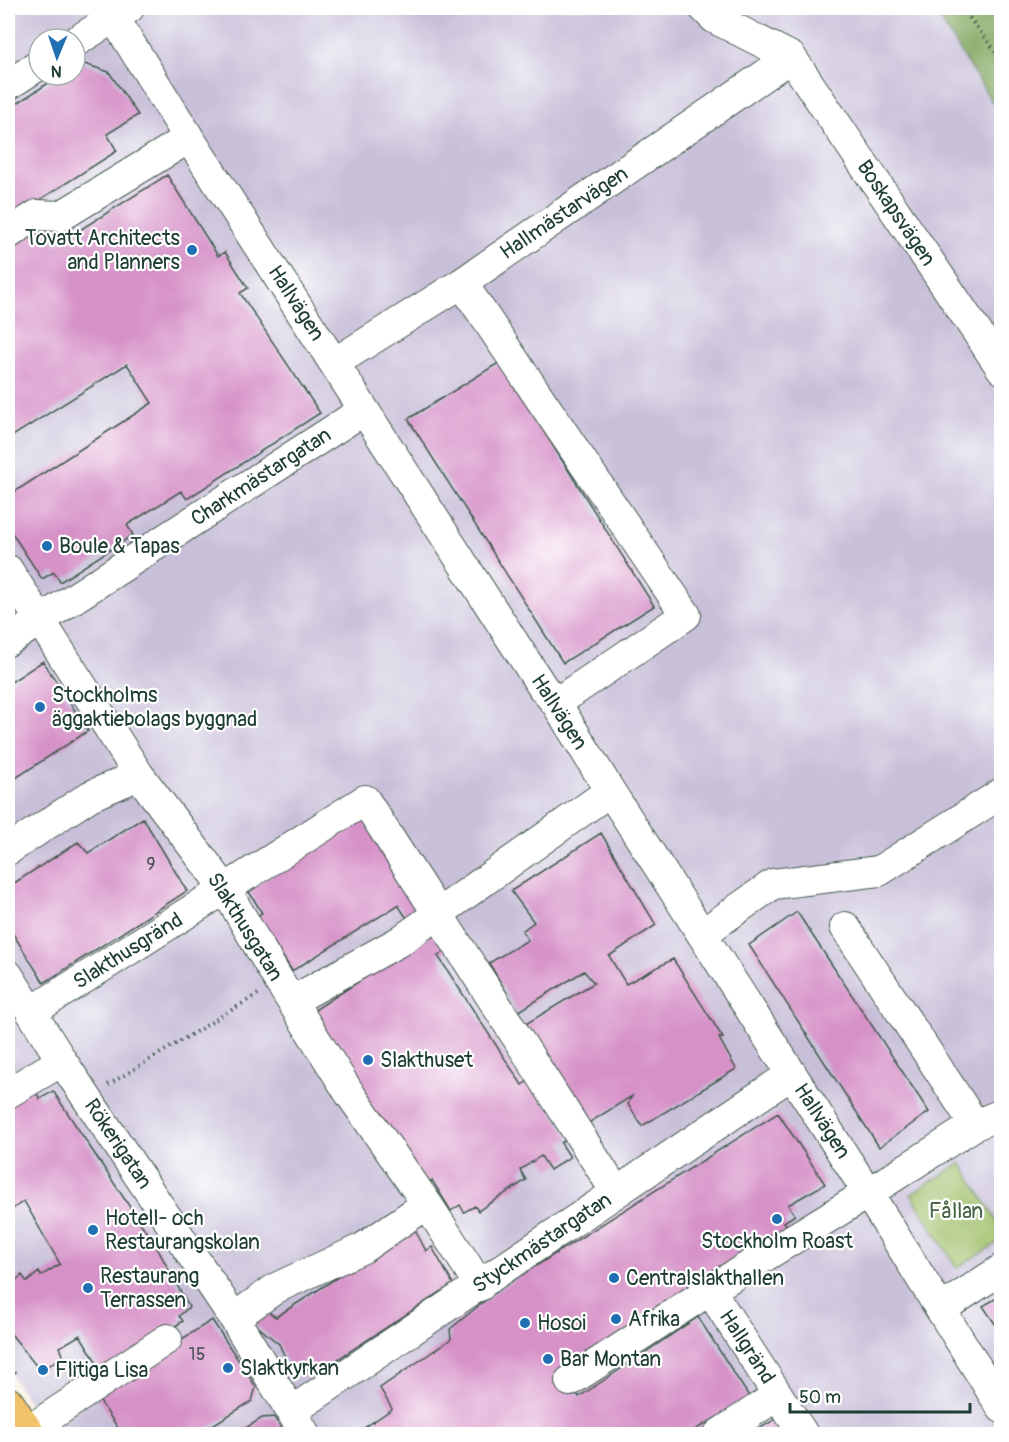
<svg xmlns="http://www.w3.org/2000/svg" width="1009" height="1442" viewBox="0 0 1009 1442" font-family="Pangolin,sans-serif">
  <rect width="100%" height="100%" fill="#fff"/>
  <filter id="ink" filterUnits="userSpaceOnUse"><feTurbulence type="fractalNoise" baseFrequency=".0167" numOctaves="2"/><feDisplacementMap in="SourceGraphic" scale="12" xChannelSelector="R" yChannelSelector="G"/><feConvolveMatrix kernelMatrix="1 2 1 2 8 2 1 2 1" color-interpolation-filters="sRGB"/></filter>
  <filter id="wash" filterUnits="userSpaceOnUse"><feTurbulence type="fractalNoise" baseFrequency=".008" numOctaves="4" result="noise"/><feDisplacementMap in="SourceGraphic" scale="24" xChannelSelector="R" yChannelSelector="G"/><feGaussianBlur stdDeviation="1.35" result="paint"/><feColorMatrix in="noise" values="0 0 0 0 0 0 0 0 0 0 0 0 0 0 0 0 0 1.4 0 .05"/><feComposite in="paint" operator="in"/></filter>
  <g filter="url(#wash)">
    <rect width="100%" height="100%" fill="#f5eedb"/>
    <path fill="#c8bfd8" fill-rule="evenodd" d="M8 8H934L1002 113 1001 1434H49L8 1370ZM39 39H75V75H39Z"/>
    <path fill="#a0c069" stroke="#607e4e" stroke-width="1.5" d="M961 1163 1001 1228 1002 1240 957 1268 911 1194Z"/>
    <path fill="#80a65d" stroke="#507248" stroke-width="1.5" d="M933 8H1001V116Z"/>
    <g id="blocks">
      <path fill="#d691c7" d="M75 61 109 72 138 115 107 134 117 151 8 220V109L61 75H75Z
        M167 175 218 256 225 252 248 288 240 293 320 413 187 499 181 491 127 525 133 535 60 582 54 572 42 579 8 527V496L152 403 127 364 8 439V246L41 223 56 245Z
        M500 362 654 606 563 663 408 419Z
        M43 661 88 731 8 783V684Z
        M362 817 427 916 412 926 398 905 292 971 257 916 262 913 248 890Z
        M143 818 187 891 44 983 8 926V887L78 842 88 853Z
        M601 833 656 925 609 956 626 984 673 959 723 1038H719L736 1069 642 1126 628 1104 632 1096 587 1124 524 1025 594 983 584 971 518 1012 489 963 528 940 522 931 534 922 511 891Z
        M797 912 929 1112 879 1147 749 945Z
        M438 930 450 948 438 956 522 1085 531 1079 569 1138 561 1143 570 1157 550 1170 541 1156 520 1170 526 1180 478 1211 475 1206 464 1212 460 1205 451 1211 432 1180 422 1187 310 1013Z
        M29 1081 40 1099 53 1091 157 1248 189 1307 179 1316 183 1321 103 1373 80 1335 60 1347 63 1355 41 1372 8 1330V1315L12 1311 8 1307V1300L14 1296 8 1287 22 1275 27 1282 39 1272 41 1276 60 1264 24 1201 8 1212V1095Z
        M778 1113 825 1184 788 1205 795 1215 784 1222 791 1233 570 1381 579 1397 698 1317 750 1398 688 1434H355L392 1409 380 1388 451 1339 450 1329 498 1290Z
        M414 1228 426 1251 432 1247 453 1284 320 1371 289 1366 279 1344 251 1321 263 1309 276 1317Z
        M1002 1295V1334L983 1306Z
        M212 1320 256 1387 252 1401 198 1434H122L95 1394Z
        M274 1417 285 1434H236L262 1418Z
        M777 1418 788 1434H751Z"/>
    </g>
  </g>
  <g filter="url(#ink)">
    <use href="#blocks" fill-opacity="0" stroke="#3f584d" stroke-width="1.5"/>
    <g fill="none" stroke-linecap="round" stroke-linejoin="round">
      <g stroke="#3f584d" stroke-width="32">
        <path id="minor" d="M108 8 189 138 543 688 556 703 610 791 868 1193 1002 1408
          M704 8 714 18 791 57 1002 369
          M75 42 129 8
          M8 85 39 65
          M8 234 37 215 61 216 189 138
          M462 283 686 615 556 703
          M334 363 462 283 791 57
          M8 570 139 775 225 889 279 981 350 1094 427 1204 480 1286
          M8 641 364 410
          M8 850 90 796 139 775
          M845 927 975 1125
          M702 934 773 884 879 871 1002 793
          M8 975 62 1061 234 1318 305 1434
          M292 1001 400 941 610 791
          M31 1012 365 800 616 1192
          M8 1093 62 1061
          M710 1290 803 1434
          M941 1309 1002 1269
          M234 1318 276 1288 363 1248 427 1204
          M570 1381 710 1290 868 1193 975 1125 1002 1114
          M292 1411 792 1074
          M26 1432 167 1339
          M719 1434 778 1395"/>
      </g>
      <g stroke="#3f584d" stroke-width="35">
        <path id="major" d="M8 1404 28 1434"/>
      </g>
      <path stroke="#3f584d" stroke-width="4" stroke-dasharray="1.5 4.5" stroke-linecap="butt" d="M962 8 1002 60
        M108 1085 258 994
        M8 1362 17 1377"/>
      <use href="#minor" stroke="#fff" stroke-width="30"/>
      <use href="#major" stroke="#f2c26a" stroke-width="33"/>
    </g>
  </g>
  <g fill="#1f6fb2" stroke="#fff" stroke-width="2">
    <circle cx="192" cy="250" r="6"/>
    <circle cx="47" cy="546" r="6"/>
    <circle cx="40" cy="707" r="6"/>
    <circle cx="368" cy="1060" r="6"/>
    <circle cx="777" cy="1219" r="6"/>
    <circle cx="93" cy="1230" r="6"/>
    <circle cx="614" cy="1278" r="6"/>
    <circle cx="88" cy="1288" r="6"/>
    <circle cx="616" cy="1319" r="6"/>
    <circle cx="525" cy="1323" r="6"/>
    <circle cx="548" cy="1359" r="6"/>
    <circle cx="228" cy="1368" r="6"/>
    <circle cx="43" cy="1370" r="6"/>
  </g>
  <g text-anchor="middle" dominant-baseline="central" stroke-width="4.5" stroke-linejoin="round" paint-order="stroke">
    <g font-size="18" fill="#4d5259">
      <text x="151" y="864">9</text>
      <text x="197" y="1354">15</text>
    </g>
    <g font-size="21" fill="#1f3d34" stroke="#fff">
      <text transform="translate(564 213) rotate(-34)">Hallmästarvägen</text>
      <text transform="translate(896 213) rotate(56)">Boskapsvägen</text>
      <text transform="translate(296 303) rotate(57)">Hallvägen</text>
      <text transform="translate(261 477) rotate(-33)">Charkmästargatan</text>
      <text transform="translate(559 712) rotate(57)">Hallvägen</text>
      <text transform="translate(245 927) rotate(58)">Slakthusgatan</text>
      <text transform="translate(128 951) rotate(-32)">Slakthusgränd</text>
      <text transform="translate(822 1121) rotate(57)">Hallvägen</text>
      <text transform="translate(118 1144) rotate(56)">Rökerigatan</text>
      <text transform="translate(542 1243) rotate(-34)">Styckmästargatan</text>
      <text transform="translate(747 1347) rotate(57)">Hallgränd</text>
    </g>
    <g font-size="21" fill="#1f3d34" stroke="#fff" text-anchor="start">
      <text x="180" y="238" text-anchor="end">Tovatt Architects<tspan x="180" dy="24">and Planners</tspan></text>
      <text x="59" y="546">Boule &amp; Tapas</text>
      <text x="52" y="695">Stockholms<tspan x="52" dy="24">äggaktiebolags byggnad</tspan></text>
      <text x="380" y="1060">Slakthuset</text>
      <text x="105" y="1218">Hotell- och<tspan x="105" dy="24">Restaurangskolan</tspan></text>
      <text x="777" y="1241" text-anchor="middle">Stockholm Roast</text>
      <text x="100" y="1276">Restaurang<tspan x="100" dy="24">Terrassen</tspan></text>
      <text x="626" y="1278">Centralslakthallen</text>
      <text x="628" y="1319">Afrika</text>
      <text x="537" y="1323">Hosoi</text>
      <text x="560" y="1359">Bar Montan</text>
      <text x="240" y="1368">Slaktkyrkan</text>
      <text x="55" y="1370">Flitiga Lisa</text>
    </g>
    <g font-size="21" fill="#466444" stroke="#fff">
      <text x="956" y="1211">Fållan</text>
    </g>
  </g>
  <rect width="1009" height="1442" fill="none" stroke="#fff" stroke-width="30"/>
  <g transform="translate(57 57) rotate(182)"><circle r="28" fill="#ffffff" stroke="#a5b1ae" stroke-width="1.5"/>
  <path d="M0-4.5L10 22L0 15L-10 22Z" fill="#1f6fb2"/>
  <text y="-9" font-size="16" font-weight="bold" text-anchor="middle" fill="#1f3d34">N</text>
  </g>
  <path d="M790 1403v9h180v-9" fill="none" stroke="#1f3d34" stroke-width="3"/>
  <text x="799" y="1403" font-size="18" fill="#1f3d34" stroke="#ffffff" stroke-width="4.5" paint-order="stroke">50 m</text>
</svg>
